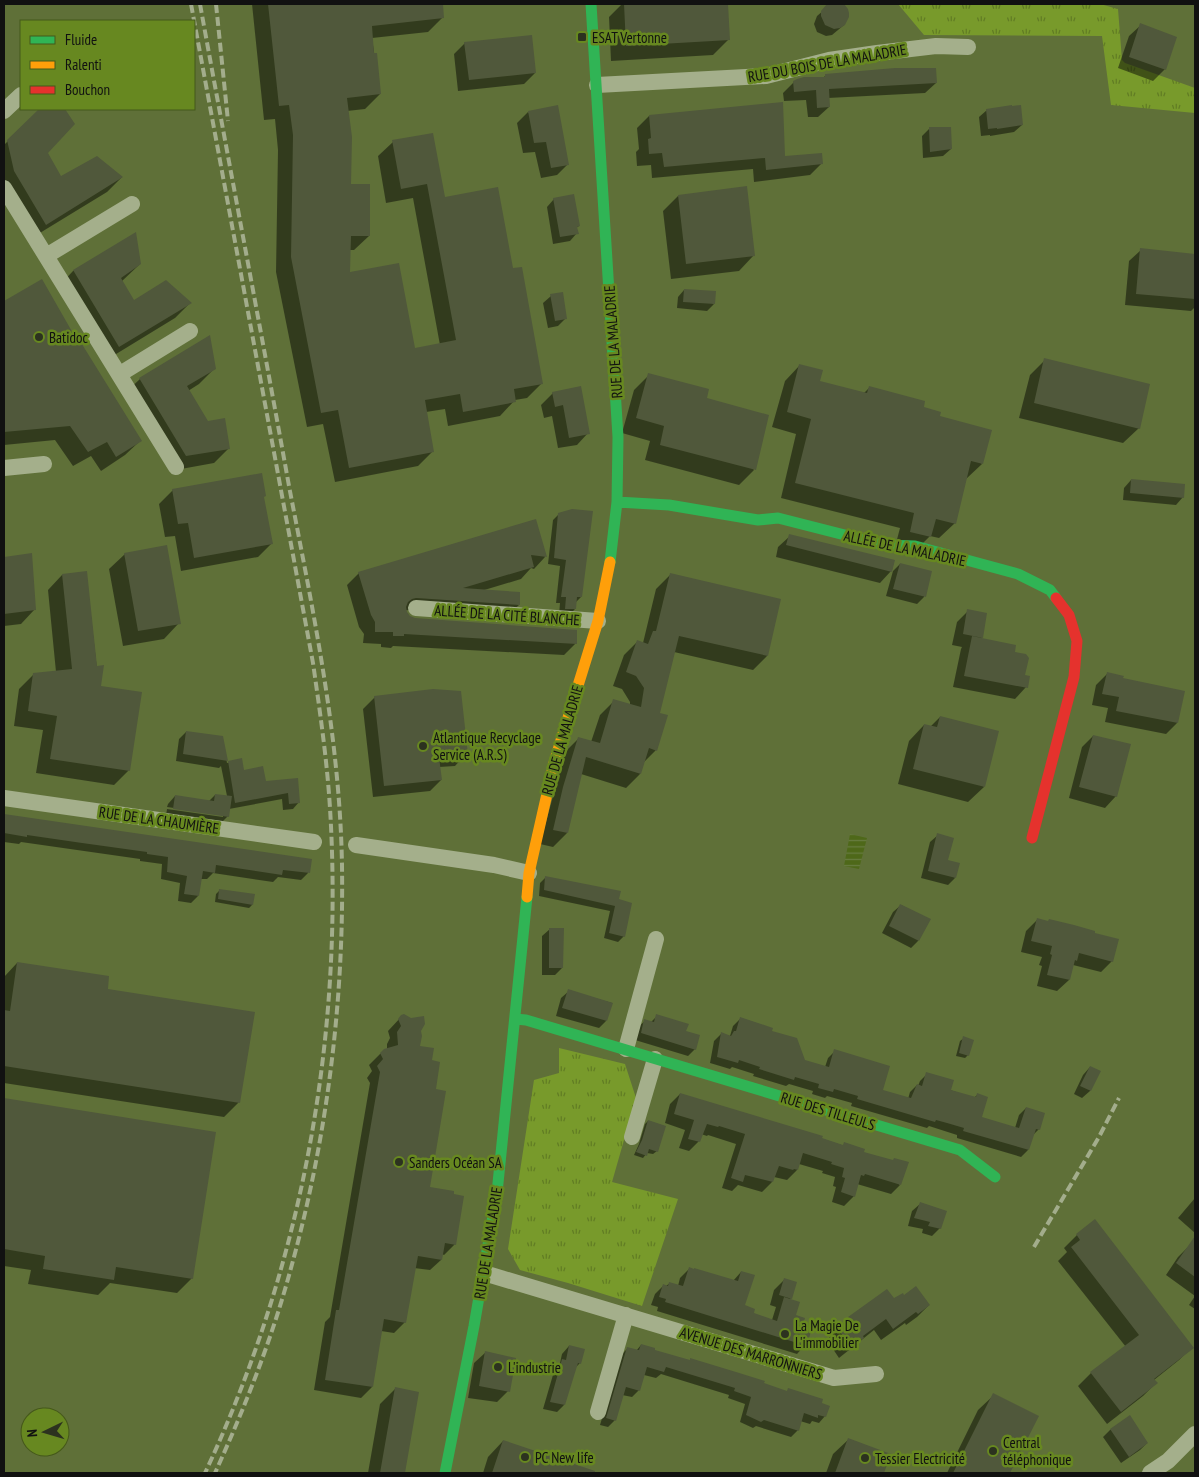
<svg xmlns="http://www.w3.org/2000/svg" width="1199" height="1477" viewBox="0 0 1199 1477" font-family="'PT Sans Narrow',sans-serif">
  <defs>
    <pattern id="grass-tufts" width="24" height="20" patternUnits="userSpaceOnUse" patternTransform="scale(1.25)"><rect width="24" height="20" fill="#789a2b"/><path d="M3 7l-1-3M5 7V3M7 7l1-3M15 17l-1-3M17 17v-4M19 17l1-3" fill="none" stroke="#617c23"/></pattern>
    <pattern id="water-rules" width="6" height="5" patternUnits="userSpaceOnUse" patternTransform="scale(1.25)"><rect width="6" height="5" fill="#4e6819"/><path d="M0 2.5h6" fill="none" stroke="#687c41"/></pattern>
  </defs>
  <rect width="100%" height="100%" fill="#5f7038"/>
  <path fill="url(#grass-tufts)" d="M898 4H1100L1118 9 1122 60 1125 63 1195 88V113L1111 105 1102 36 924 35Z
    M559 1048 625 1064 636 1098 612 1182 678 1199 642 1306 568 1283 520 1270 508 1249 534 1080 559 1073Z"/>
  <path fill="url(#water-rules)" d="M850 834 867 838 859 869 844 866Z"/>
  <path fill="#0007" d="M252 4H442L443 17 428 32 372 38 380 94 365 109 347 111 350 186 369 236 354 250H349V274L414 350 440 345 413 198 386 203 378 156 393 142 444 199 512 269 542 383 527 398 515 400 500 416 448 426 445 409 426 412 433 451 418 466 335 482 323 424 307 427 276 272 278 150 275 119 264 120Z
    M622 4H727L729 39 713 55 611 61 609 17Z
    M831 4H839L844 6V25L832 35 826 36 817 32 814 24 817 16Z
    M1141 25 1165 69 1153 81 1118 68 1129 36Z
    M465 43 535 73 524 84 458 91 454 54Z
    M826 75 936 83 925 93 828 98 829 107 818 117H808L806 100 784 101 783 93 794 82 823 78Z
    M40 109H64L73 124 46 153 60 178 122 177 107 192 30 239 4 195V145Z
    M987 110 1022 125 1014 132 990 136V135L981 136 979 117Z
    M528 112 568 164 557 175 541 178 535 152 523 153 517 123Z
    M649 116 784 158 822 163 810 175 754 182 753 169 652 178 651 165 637 166 636 152 639 149 637 128Z
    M929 129 951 149 943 156 923 158 922 136Z
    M678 196 754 255 739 271 671 279 663 211Z
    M554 199 579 226 576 228 577 233 570 241 553 244 547 207Z
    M135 234 140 264 121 282 134 302 190 303 175 318 103 362 58 287 73 271Z
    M1141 250 1195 255V307L1191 311 1125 305 1129 261Z
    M41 281 78 344 140 441 125 455 101 471 91 456 73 466 55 440 4 445V303Z
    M684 290 714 304 707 311 677 308 678 297Z
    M551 296 566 318 558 326 548 328 543 303Z
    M1045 360 1139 428 1123 443 1019 418 1030 375Z
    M800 365 819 382 864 393 869 388 938 417 982 464 966 479 955 523 939 538 930 536 915 551 895 547 900 528 781 498 796 434 772 427 785 381Z
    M215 368 199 384 188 391 207 423 229 448 214 463 170 471 124 394 140 379Z
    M649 375 706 399 754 470 739 485 645 460 650 441 622 433 634 390Z
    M553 393 588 433 577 445 558 448 552 416 544 418 541 405Z
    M1131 480 1183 497 1176 505 1123 500 1124 488Z
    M173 490 263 497 272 543 258 557 181 571 175 536 165 537 159 504Z
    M559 514 581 597 576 602 575 609 569 615H559L560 603H556L560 566 548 564 553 520Z
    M535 520 545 557 534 569 531 568 521 579 481 591 519 605 506 617 405 610 409 617 415 619 576 643 564 655 393 646 391 648 381 647V644L363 643 364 634 359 627 347 585 359 573Z
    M790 536 891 571 880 583 776 557 778 547Z
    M31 554 35 609 21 624 4 626V558Z
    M125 554 179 623 164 639 123 646 109 569Z
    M900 564 931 572 924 597 917 604 886 596 893 571Z
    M86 573 99 687 129 770 114 785 36 773 43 730 14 726 19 689 34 674 56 672 48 590 62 575Z
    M670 575 780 600 767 656 753 670 674 652 659 714 656 750 643 763 640 774 626 788 581 774 567 833 553 847 540 844 565 752 579 738 591 742 600 715 614 701 630 705V702L622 689 613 686 624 655 638 641 643 643 656 589Z
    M968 611 982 637 980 639 1024 676 1026 687 1015 699 953 687 961 649 962 647 952 645 957 622Z
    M1107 674 1122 679 1183 692 1177 723 1166 734 1105 722 1108 708 1092 705 1096 685Z
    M375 697 466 754 455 766 439 767 441 780 430 791 373 797 363 709Z
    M940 717 984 787 968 802 898 784 909 741 924 725 930 727Z
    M186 732 222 737 227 763 241 760 243 771 265 782 297 779 299 802 293 809 283 810 282 799 229 809 228 816 220 824 166 816 167 809 223 817V815L167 807 168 804 175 796 209 801 215 795 227 796 221 766 219 768 176 761 179 739Z
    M1093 736 1116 796 1105 808 1069 798 1082 747Z
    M4 815 310 860 308 873 301 880 278 877 273 882 213 873 207 879H201L198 896 191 903 178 901 180 883 161 879 162 864 140 861V859L21 842 19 844 4 842Z
    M938 835 947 861 955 878 948 885 921 878 930 842Z
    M546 877 617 900 624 936 618 942 604 938 610 911 539 896 540 883Z
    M219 891 253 895 252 905 249 908 215 902 216 894Z
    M901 905 929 920 918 941 911 948 882 933 893 912Z
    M1037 920 1112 961 1101 972 1073 965 1069 980 1057 991 1037 986 1042 966 1039 965 1042 957 1021 952 1026 931Z
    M550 929 562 968 555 975H542V936Z
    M17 963 106 990 239 1102 224 1117 4 1083V977Z
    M569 991 612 1003 606 1021 599 1028 556 1016 561 998Z
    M402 1016 420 1031 419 1047 430 1061 434 1090 428 1188 455 1244 444 1255 442 1254 441 1260 430 1270 414 1268 405 1322 394 1333 381 1331 372 1387 361 1398 314 1390 325 1322 330 1317 370 1083 367 1078 372 1071 369 1065 380 1054 387 1050V1044L390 1038 388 1031Z
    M657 1016 685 1032 695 1049 688 1056 635 1040 638 1027 645 1021 650 1023Z
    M740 1019 770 1031 804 1061 825 1067 828 1058 835 1051 881 1091 908 1099 910 1092 917 1085 918 1086 920 1081 927 1074 950 1090 974 1098 978 1094 980 1118 1015 1128 1019 1115 1026 1108 1039 1129 1032 1136 1028 1150 1021 1157 957 1138V1135L929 1126 927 1128 851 1106 852 1103 827 1096 825 1098 812 1094 813 1091 789 1084 786 1086 753 1076 754 1074 732 1067 730 1069 710 1063 714 1041 721 1034 730 1036 733 1026Z
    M964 1038 968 1055 965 1058 956 1056 960 1041Z
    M1090 1067 1099 1072 1090 1091 1082 1098 1074 1094 1083 1075Z
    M680 1094 863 1152 900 1185 891 1194 857 1184 854 1196 844 1206 832 1202 836 1187 833 1186 835 1177 822 1173 823 1171 799 1164 797 1170 787 1180 774 1177 772 1182 762 1192 738 1185 732 1191 722 1188 736 1144 708 1135 707 1136 701 1134 699 1141 689 1151 679 1148 685 1130 665 1123 670 1104Z
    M4 1100 215 1133 192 1278 177 1293 110 1283 98 1295 28 1284 31 1270 4 1266Z
    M648 1121 657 1151 653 1154 647 1153 643 1158 634 1155 639 1144 645 1124Z
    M1195 1198V1233L1178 1218Z
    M920 1204 940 1228 932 1236 922 1233 923 1229 908 1226 912 1211Z
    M1094 1221 1192 1347 1179 1360 1154 1380 1156 1383 1143 1396 1107 1424 1078 1386 1091 1373 1126 1347 1058 1261 1067 1252 1064 1248 1077 1235Z
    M1189 1246 1195 1250V1296L1166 1275 1178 1257Z
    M689 1269 733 1281 741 1272 743 1306 752 1314 772 1320 776 1307 770 1305 774 1290 784 1280 791 1298 789 1300 805 1345 797 1354 657 1311 658 1307 651 1305 655 1294 663 1286H666L670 1283 678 1286 680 1278Z
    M1195 1296V1309L1189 1305Z
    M894 1300 929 1305 917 1317 906 1325 905 1323 881 1340 874 1330 839 1358 827 1340 849 1318Z
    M641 1345 653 1351 689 1361 691 1359 820 1404 825 1416 819 1423 812 1421 810 1424 800 1421 798 1430 791 1437 756 1426 753 1428 740 1422 745 1404 728 1398 729 1395 661 1374 656 1378 644 1375 639 1390 632 1397 622 1395 615 1420 608 1427 600 1425 621 1355 628 1348 636 1351Z
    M569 1346 580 1363 575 1368 564 1405 557 1412 543 1409 555 1368 560 1363 562 1354Z
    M486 1352 508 1391 497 1402 468 1398 474 1363Z
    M395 1389 418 1393 404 1473H368L380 1404Z
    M994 1395 1037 1417 1009 1473H947L978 1410Z
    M1129 1417 1147 1443 1140 1450 1121 1463 1103 1437 1110 1430Z
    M849 1439 889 1455 882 1473H826L833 1454Z
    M503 1441 598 1473H483L488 1457Z"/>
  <path fill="#50583b" d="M268 4H443L444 18 372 26 374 53H377L381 94 347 98 352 137 351 184H370V236H351L350 272 399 263 415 348 456 340 427 184 401 189 392 140 433 133 445 197 498 187 513 268 522 267 543 384 514 389 516 402 463 412 460 394 425 400 434 452 349 468 338 410 321 413 291 257 293 135 289 105 279 106Z
    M624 4H728L730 40 626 46Z
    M827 4H844L848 9 849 13V17L845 25 840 28 834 29 825 25 821 16V11Z
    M1140 23 1177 37 1166 70 1129 57Z
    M532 35 536 73 469 80 464 42Z
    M895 68H936L937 83 829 89 830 107 817 108 816 90 794 92 793 81 797 79 804 77H825V74Z
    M783 102 785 156 822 153 823 164 766 170 765 158 664 167 662 153 649 154 648 139 651 138 649 115Z
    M558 105 569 165 551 168 546 142 534 143 528 111Z
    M1012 105V106L1021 105 1023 125 997 129V128L988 129 986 109Z
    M39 109H65L75 124 48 153 61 176 97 156 123 177 46 225 14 171 7 140Z
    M929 127H951L952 149 930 152Z
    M747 186 755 256 686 264 678 195Z
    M574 194 580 226 577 227 579 234 560 237 553 198Z
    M136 232 141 264 121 278 134 300 166 280 192 303 119 347 73 270Z
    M1140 248 1195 254V299L1136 294Z
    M42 279 78 342 80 341 142 441 116 457 107 442 88 452 70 426 4 432V301Z
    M684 289 716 291 715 304 683 302Z
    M563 292 567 319 555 321 550 294Z
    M210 335 216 369 187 386 208 421 225 418 230 449 186 456 139 378Z
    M1044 358 1150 384 1140 429 1034 403Z
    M799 364 823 370 820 381 867 393 869 386 925 401 924 407 941 412 940 416 992 430 983 464 971 461 956 524 936 519 931 537 910 532 914 513 795 483 811 419 787 412Z
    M648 373 709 389 707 398 769 415 756 470 660 445 664 426 636 418Z
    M581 386 590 434 569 438 563 405 555 407 552 392Z
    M262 473 266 496 264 497 273 544 194 558 188 523 178 524 172 489Z
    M1131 479 1185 484 1184 498 1130 493Z
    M572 509 593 511 582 597H577L576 609H565L566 597H561L566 560 554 558 558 513Z
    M536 519 547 557 531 555 534 567 463 588 520 592V605L416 598 412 599 408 602 406 607 407 612 410 616 415 618 577 630V644L404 634V636H393V632H375V622L371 615 358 572Z
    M789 534 895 560 892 572 786 545Z
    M167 545 181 624 138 631 124 553Z
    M32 553 36 610 4 614V557Z
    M900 563 932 571 926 597 893 589Z
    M87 571 97 666 104 665 101 686 142 692 130 771 50 759 57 716 28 711 33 673 72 669 62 574Z
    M670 573 781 599 768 656 679 636 660 713 668 715 657 751 649 748 641 774 586 757 568 833 553 830 563 787 578 737 600 743 613 699 641 707 644 688 636 676 626 672 637 640 648 644 653 631H656Z
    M967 609 987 613 983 638 963 634Z
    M972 636 1016 645 1015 652 1026 654 1029 658 1025 675 1030 676 1028 688 964 676Z
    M1107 672 1124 676 1123 678 1185 691 1178 723 1116 711 1119 697 1102 694Z
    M433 689 461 691 468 755 439 757 442 780 384 786 374 696Z
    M940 716 999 731 985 787 913 769 924 724 937 727Z
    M186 731 223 736 228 761 183 754Z
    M1093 735 1131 744 1117 797 1079 787Z
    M242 758 244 770 263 766 266 781 298 778 300 803 289 804 288 793 235 803 228 761Z
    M215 794 232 796 229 817 173 809 175 795 214 801Z
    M4 814 312 859 310 873 283 870 282 875 216 865 215 873 203 871 199 896 184 894 187 876 167 872 168 857 147 854V852L82 843 27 835V837L4 833Z
    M937 833 954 838 948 860 960 863 956 878 928 871Z
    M545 876 621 891 619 899 632 903 625 937 609 933 615 906 544 890Z
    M219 889 255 894 253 905 218 899Z
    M900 904 931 919 919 941 889 926Z
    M1037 918 1048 921 1049 919 1074 925 1095 931V933L1119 939 1113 962 1079 953 1077 961 1075 960 1070 980 1047 975 1052 955 1050 954 1052 946 1031 941Z
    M549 928H564L563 968H549Z
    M17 962 109 976 108 989 255 1012 240 1103 4 1066V1010L10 1011Z
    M568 989 613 1003 607 1021 562 1008Z
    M404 1014 411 1018 424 1016 425 1024 421 1031 422 1036 420 1046 434 1048 432 1060 440 1062 436 1089 446 1091 430 1187 454 1191V1194L464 1196 456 1245 445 1243 442 1260 418 1256 406 1323 384 1319 373 1387 325 1380 336 1310H339L380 1072 377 1066 383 1059 380 1053 384 1049 398 1045 397 1032 401 1026 398 1019 401 1015Z
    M656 1014 689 1024 686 1031 700 1035 696 1050 641 1033 644 1019 654 1022Z
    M740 1017 773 1028 772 1031 797 1038 805 1060 829 1067 834 1049 890 1066 883 1090 911 1098 917 1084 922 1086 926 1072 954 1080 951 1090 976 1097 977 1093 988 1097 982 1117 1019 1128 1026 1107 1045 1113 1040 1130 1036 1129 1029 1150 963 1131 964 1128 947 1123 936 1120 935 1122 857 1099 858 1096 834 1089 833 1092 818 1088 819 1084 795 1077 794 1080 759 1069 760 1067 739 1060 738 1063 717 1057 721 1032 731 1036 734 1031H736Z
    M963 1036 974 1040 969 1056 959 1053Z
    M1090 1066 1101 1071 1091 1091 1080 1086Z
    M680 1093 823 1136 822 1138 843 1145 844 1142 865 1149 864 1152 871 1154 893 1160 894 1158 909 1162 901 1185 865 1174 864 1176 861 1175 855 1197 841 1192 845 1178 842 1177 844 1168 831 1164 832 1162 803 1153 798 1170 794 1169 793 1170 779 1166 773 1182 745 1175 743 1182 731 1178 745 1134 719 1126 718 1127 707 1124 700 1142 688 1139 694 1120 674 1114Z
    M4 1098 216 1132 193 1279 116 1267 114 1280 43 1269 45 1256 4 1249Z
    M648 1120 666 1126 658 1152 649 1149 647 1156 636 1152 642 1140Z
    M920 1202 947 1211 941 1229 928 1226 930 1222 914 1218Z
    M1095 1219 1194 1348 1154 1379 1158 1383 1121 1412 1090 1372 1139 1335 1071 1247 1080 1240 1076 1234Z
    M1195 1236V1277L1176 1263Z
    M689 1267 694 1269V1268L738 1281 741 1271 755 1275 745 1305 755 1309 754 1313 777 1321 784 1297 800 1302 796 1315 805 1318 802 1328 811 1331 807 1346 665 1302 666 1299 659 1297 663 1284 668 1286 669 1282 683 1286Z
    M784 1278 797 1282 792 1299 779 1295Z
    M916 1286 930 1305 918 1314 916 1312 893 1329 886 1319 863 1336 864 1338 851 1347 837 1328 850 1319 848 1317 887 1289 894 1298 903 1293 904 1295Z
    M641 1344 655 1348V1350L690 1360V1358L736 1372 765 1381 764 1383 787 1391 788 1388 823 1399 822 1403 830 1406 826 1417 818 1415V1418L804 1413 799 1431 764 1420 761 1422 746 1415 751 1397 734 1391 735 1388 666 1367 664 1372 647 1367 640 1391 626 1387 616 1421 606 1418 627 1347 639 1350Z
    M569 1345 585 1349 581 1364 578 1363 565 1405 550 1402 562 1359 566 1360Z
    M485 1351 516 1358 510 1392 479 1386Z
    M395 1387 419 1392 405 1473H380Z
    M993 1393 1039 1416 1010 1473H953Z
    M1130 1415 1148 1443 1129 1457 1110 1429Z
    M848 1438 891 1454 884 1473H835Z
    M503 1440 595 1471V1473H492Z"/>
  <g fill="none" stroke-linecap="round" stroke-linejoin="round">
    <path stroke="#a4af8b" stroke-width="16" d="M597 85 766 76 829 60 877 53 936 46 968 47
      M4 111 21 95
      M4 188 176 467
      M46 256 132 204
      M120 374 190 331
      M4 468 44 464
      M416 608 598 621
      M4 798 314 842
      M356 845 494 865 529 873
      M626 1049 656 939
      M632 1137 655 1059
      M484 1273 834 1378 876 1374
      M598 1412 626 1315
      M1150 1473 1168 1461 1195 1434"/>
    <path stroke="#30b455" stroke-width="11" d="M591 4 618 437 617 502 610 562
      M617 502 669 505 758 520 778 518 884 545 915 546 1018 574 1050 590 1056 598
      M515 1019 526 1020 960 1150 995 1177
      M445 1473 474 1326 497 1193 527 897"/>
    <path stroke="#ff9f0a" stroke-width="11" d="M527 897 529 873 554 763 598 621 610 562"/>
    <path stroke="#e5322d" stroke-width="11" d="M1032 838 1074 677 1077 641 1069 615 1056 598"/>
    <path stroke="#a3ad8c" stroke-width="4" stroke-dasharray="9 4" stroke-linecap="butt" d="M191 4 313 663C320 712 327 760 330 808 344 1037 302 1266 205 1473
      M200 4C229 164 260 325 289 486 313 611 340 738 342 866 344 1002 327 1138 291 1268 272 1339 245 1407 215 1473
      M216 4 228 121
      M1034 1247 1099 1137 1119 1098"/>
  </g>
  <g fill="#2c321f" stroke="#678820" stroke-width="2">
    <rect x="577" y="32" width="10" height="10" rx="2.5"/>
    <circle cx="39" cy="337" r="5"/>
    <circle cx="423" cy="746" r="5"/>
    <circle cx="399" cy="1162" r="5"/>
    <circle cx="785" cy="1334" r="5"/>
    <circle cx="498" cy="1367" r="5"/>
    <circle cx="993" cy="1451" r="5"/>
    <circle cx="525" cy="1457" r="5"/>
    <circle cx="865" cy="1458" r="5"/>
  </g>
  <g text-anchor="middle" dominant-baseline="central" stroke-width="5" stroke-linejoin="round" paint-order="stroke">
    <g font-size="15" fill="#111" stroke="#678820" text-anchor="start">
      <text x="592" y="37">ESAT Vertonne</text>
      <text x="49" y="337">Batidoc</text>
      <text x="433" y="737">Atlantique Recyclage<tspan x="433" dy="17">Service (A.R.S)</tspan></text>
      <text x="409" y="1162">Sanders Océan SA</text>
      <text x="795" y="1325">La Magie De<tspan x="795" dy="17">L'immobilier</tspan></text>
      <text x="508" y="1367">L'industrie</text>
      <text x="1003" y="1442">Central<tspan x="1003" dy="17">téléphonique</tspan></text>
      <text x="535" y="1457">PC New life</text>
      <text x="875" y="1458">Tessier Electricité</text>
    </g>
    <g font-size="15" fill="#111" stroke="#678820">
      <text transform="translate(827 63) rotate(-10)">RUE DU BOIS DE LA MALADRIE</text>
      <text transform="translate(613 342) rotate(-94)">RUE DE LA MALADRIE</text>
      <text transform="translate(905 548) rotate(12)">ALLÉE DE LA MALADRIE</text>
      <text transform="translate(507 615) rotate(4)">ALLÉE DE LA CITÉ BLANCHE</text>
      <text transform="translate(562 740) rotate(-74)">RUE DE LA MALADRIE</text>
      <text transform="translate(159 820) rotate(8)">RUE DE LA CHAUMIÈRE</text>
      <text transform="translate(828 1111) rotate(17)">RUE DES TILLEULS</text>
      <text transform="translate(488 1243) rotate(-81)">RUE DE LA MALADRIE</text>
      <text transform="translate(751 1353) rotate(17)">AVENUE DES MARRONNIERS</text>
    </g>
  </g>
  <rect width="1199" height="1477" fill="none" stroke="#111111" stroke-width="10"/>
  <rect x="20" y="20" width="175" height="90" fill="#678820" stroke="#45581a"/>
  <rect x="30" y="36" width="25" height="8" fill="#30b455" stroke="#45581a"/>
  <text x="65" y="45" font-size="15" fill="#111111">Fluide</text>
  <rect x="30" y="61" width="25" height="8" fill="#ff9f0a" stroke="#45581a"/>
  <text x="65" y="70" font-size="15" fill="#111111">Ralenti</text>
  <rect x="30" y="86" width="25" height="8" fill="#e5322d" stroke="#45581a"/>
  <text x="65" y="95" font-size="15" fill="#111111">Bouchon</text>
  <g transform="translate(45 1432) rotate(265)"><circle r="24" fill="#678820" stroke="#45581a"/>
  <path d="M0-4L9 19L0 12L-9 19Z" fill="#2c321f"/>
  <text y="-8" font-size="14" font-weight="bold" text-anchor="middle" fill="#111111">N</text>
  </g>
</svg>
